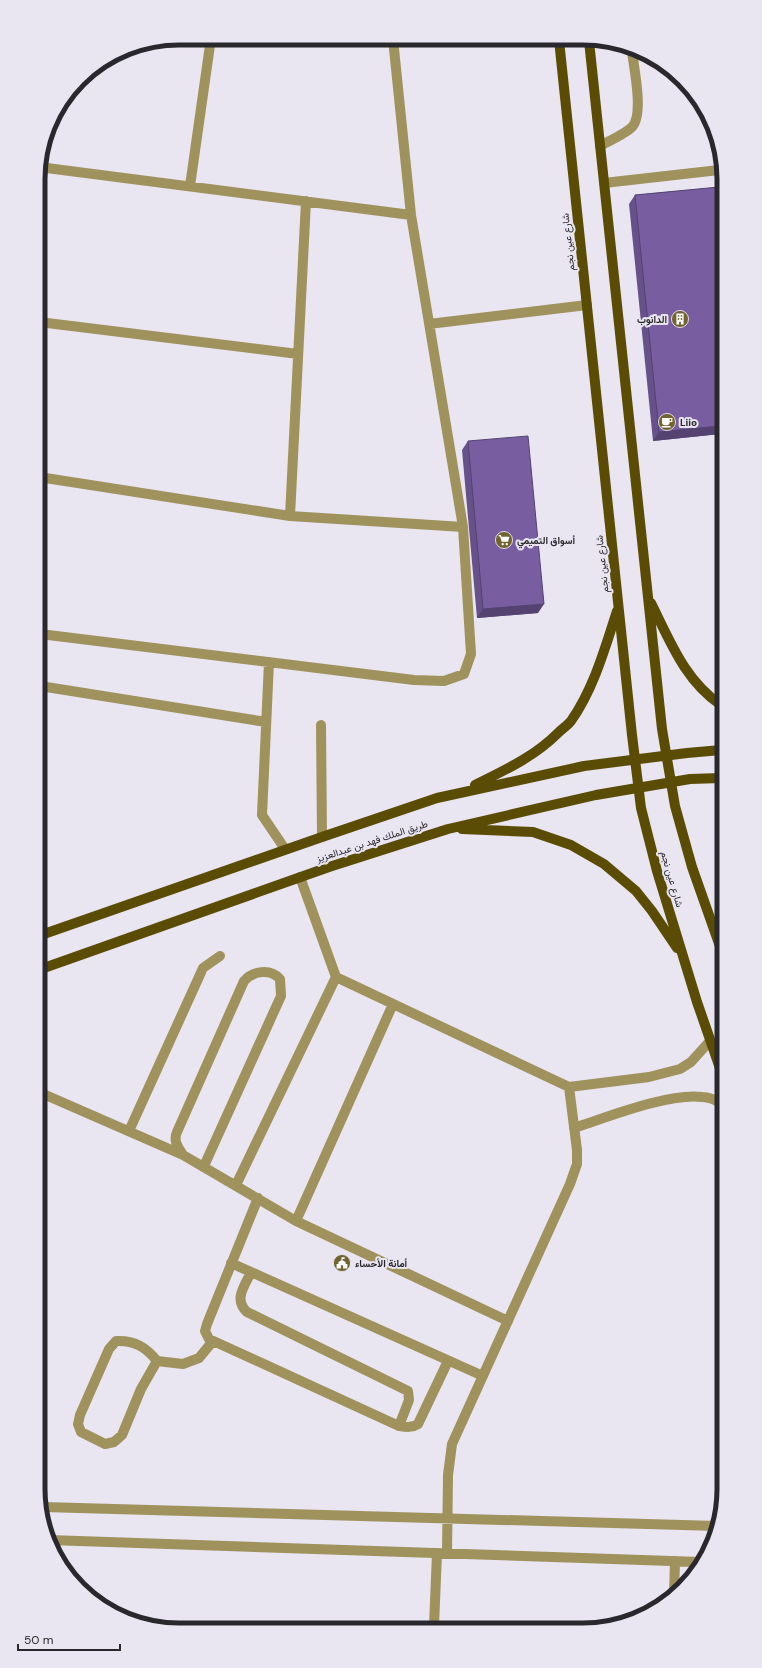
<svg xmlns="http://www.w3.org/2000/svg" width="762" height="1668" viewBox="0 0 762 1668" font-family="'DM Sans',Vazirmatn,sans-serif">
  <rect width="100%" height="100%" fill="#e9e5f1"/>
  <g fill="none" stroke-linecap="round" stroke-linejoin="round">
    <path stroke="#9f925d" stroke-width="10" d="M600 146C609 141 625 134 632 127 644 115 634 68 632 52
      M39 167 411 215
      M604 183 719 170
      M190 186 211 38
      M39 322 298 354
      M429 324 587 305
      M39 477 290 516 463 527 411 215 393 39
      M290 516 306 201
      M40 634 414 680 444 681 464 674 471 654 463 527
      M269 662 262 815 285 849
      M40 686 266 722
      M321 725 322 837
      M300 877 336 977 569 1087 649 1077 680 1069 691 1062 710 1041
      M41 1093 183 1155
      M574 1128C608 1117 668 1093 702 1097 709 1097 716 1100 722 1104
      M129 1131 203 968 220 956
      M204 1166 281 996 280 979C270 968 253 971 244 981L177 1132C173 1141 178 1147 183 1155L296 1221 508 1321
      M236 1185 336 977
      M258 1198 207 1324 205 1331 209 1339 399 1426C406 1427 412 1428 418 1424L448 1361
      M296 1221 393 1004
      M231 1263 483 1376
      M251 1272C245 1286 233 1299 247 1312L408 1391 409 1400 399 1426
      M157 1361 141 1389 122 1435 114 1442 105 1444 81 1432 78 1424 80 1415 109 1349 116 1341C134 1340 146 1347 157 1361L183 1364 199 1358 213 1341
      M43 1507 717 1526
      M49 1540 701 1562
      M447 1553 448 1475 452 1444 570 1184 577 1164V1150L569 1087
      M674 1595 675 1561
      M434 1626 437 1553"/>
    <path stroke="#5b4c05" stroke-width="10" d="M559 40 632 735 641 808 657 871 697 1002 722 1074
      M589 41 662 729 675 806 692 867 722 952
      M651 603C670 641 685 681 721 705
      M475 785C505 770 534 757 558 733 562 729 568 725 571 721 594 688 605 648 617 611
      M462 829 533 832 571 845 604 864 636 891 652 911 677 948
      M722 876 720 883 722 914
      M41 935 322 837 437 798 584 766 687 753 721 750
      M41 969 329 867 448 829 596 795 690 779 721 778"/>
  </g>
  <path fill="#67518a" d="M719 187 720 434 653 441 629 204 635 195Z
    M468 441 538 613 477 618 462 450Z"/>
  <path fill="#544270" d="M720 426V434L653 441 659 432Z
    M544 604 538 613 477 618 483 609Z"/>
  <path fill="#785ea0" stroke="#544270" d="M719 187 720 426 659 432 635 195Z
    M528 436 544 604 483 609 468 441Z"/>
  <defs>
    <g id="building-disc" transform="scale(0.9)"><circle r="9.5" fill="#716431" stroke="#e9e5f1"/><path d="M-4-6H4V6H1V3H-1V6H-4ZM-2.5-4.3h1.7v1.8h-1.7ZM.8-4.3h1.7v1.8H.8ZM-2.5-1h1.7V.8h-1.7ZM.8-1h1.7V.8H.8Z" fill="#fff"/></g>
    <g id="cafe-disc" transform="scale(0.9)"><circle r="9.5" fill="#716431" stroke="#e9e5f1"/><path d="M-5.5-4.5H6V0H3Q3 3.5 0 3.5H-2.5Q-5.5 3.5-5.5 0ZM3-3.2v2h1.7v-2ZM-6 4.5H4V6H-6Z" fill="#fff"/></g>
    <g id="supermarket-disc" transform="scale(0.9)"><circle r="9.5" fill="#716431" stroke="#e9e5f1"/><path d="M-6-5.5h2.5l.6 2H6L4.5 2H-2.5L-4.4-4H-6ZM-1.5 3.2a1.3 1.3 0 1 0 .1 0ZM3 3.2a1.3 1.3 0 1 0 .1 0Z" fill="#fff"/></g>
    <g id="civic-disc" transform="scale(0.9)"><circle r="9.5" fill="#716431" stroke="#e9e5f1"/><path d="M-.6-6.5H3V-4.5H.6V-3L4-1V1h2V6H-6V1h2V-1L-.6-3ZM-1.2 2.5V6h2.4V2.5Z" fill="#fff"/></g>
  </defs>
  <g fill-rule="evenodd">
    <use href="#building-disc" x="680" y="319"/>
    <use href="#cafe-disc" x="667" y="422"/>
    <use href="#supermarket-disc" x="504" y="540"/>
    <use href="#civic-disc" x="342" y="1263"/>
  </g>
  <g text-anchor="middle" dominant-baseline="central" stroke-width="4" stroke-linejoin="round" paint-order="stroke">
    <g font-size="10" fill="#29282c" stroke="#e9e5f1">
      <text transform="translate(568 242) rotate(-96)">شارع عين نجم</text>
      <text transform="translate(602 564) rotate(-96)">شارع عين نجم</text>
      <text transform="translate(372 841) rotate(-18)">طريق الملك فهد بن عبدالعزيز</text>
      <text transform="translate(672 879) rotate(74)">شارع عين نجم</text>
    </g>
    <g font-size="10" font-weight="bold" fill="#29282c" stroke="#e9e5f1" text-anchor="start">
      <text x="667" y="319" text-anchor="end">الدانوب</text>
      <text x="680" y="422">Liio</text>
      <text x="517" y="540">أسواق التميمي</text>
      <text x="355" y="1263">أمانة الأحساء</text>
    </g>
  </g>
  <path d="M0 0H762V1668H0ZM179 45H583A134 134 0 0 1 717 179V1489A134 134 0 0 1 583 1623H179A134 134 0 0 1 45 1489V179A134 134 0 0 1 179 45Z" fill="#e9e5f1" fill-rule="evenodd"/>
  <path fill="none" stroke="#29282c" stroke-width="5" d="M179 45H583A134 134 0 0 1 717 179V1489A134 134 0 0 1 583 1623H179A134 134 0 0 1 45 1489V179A134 134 0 0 1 179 45Z"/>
  <path d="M18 1644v6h102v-6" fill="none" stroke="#29282c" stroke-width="2"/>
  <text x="24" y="1644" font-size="12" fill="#29282c" stroke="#e9e5f1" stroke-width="3" paint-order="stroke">50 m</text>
</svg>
